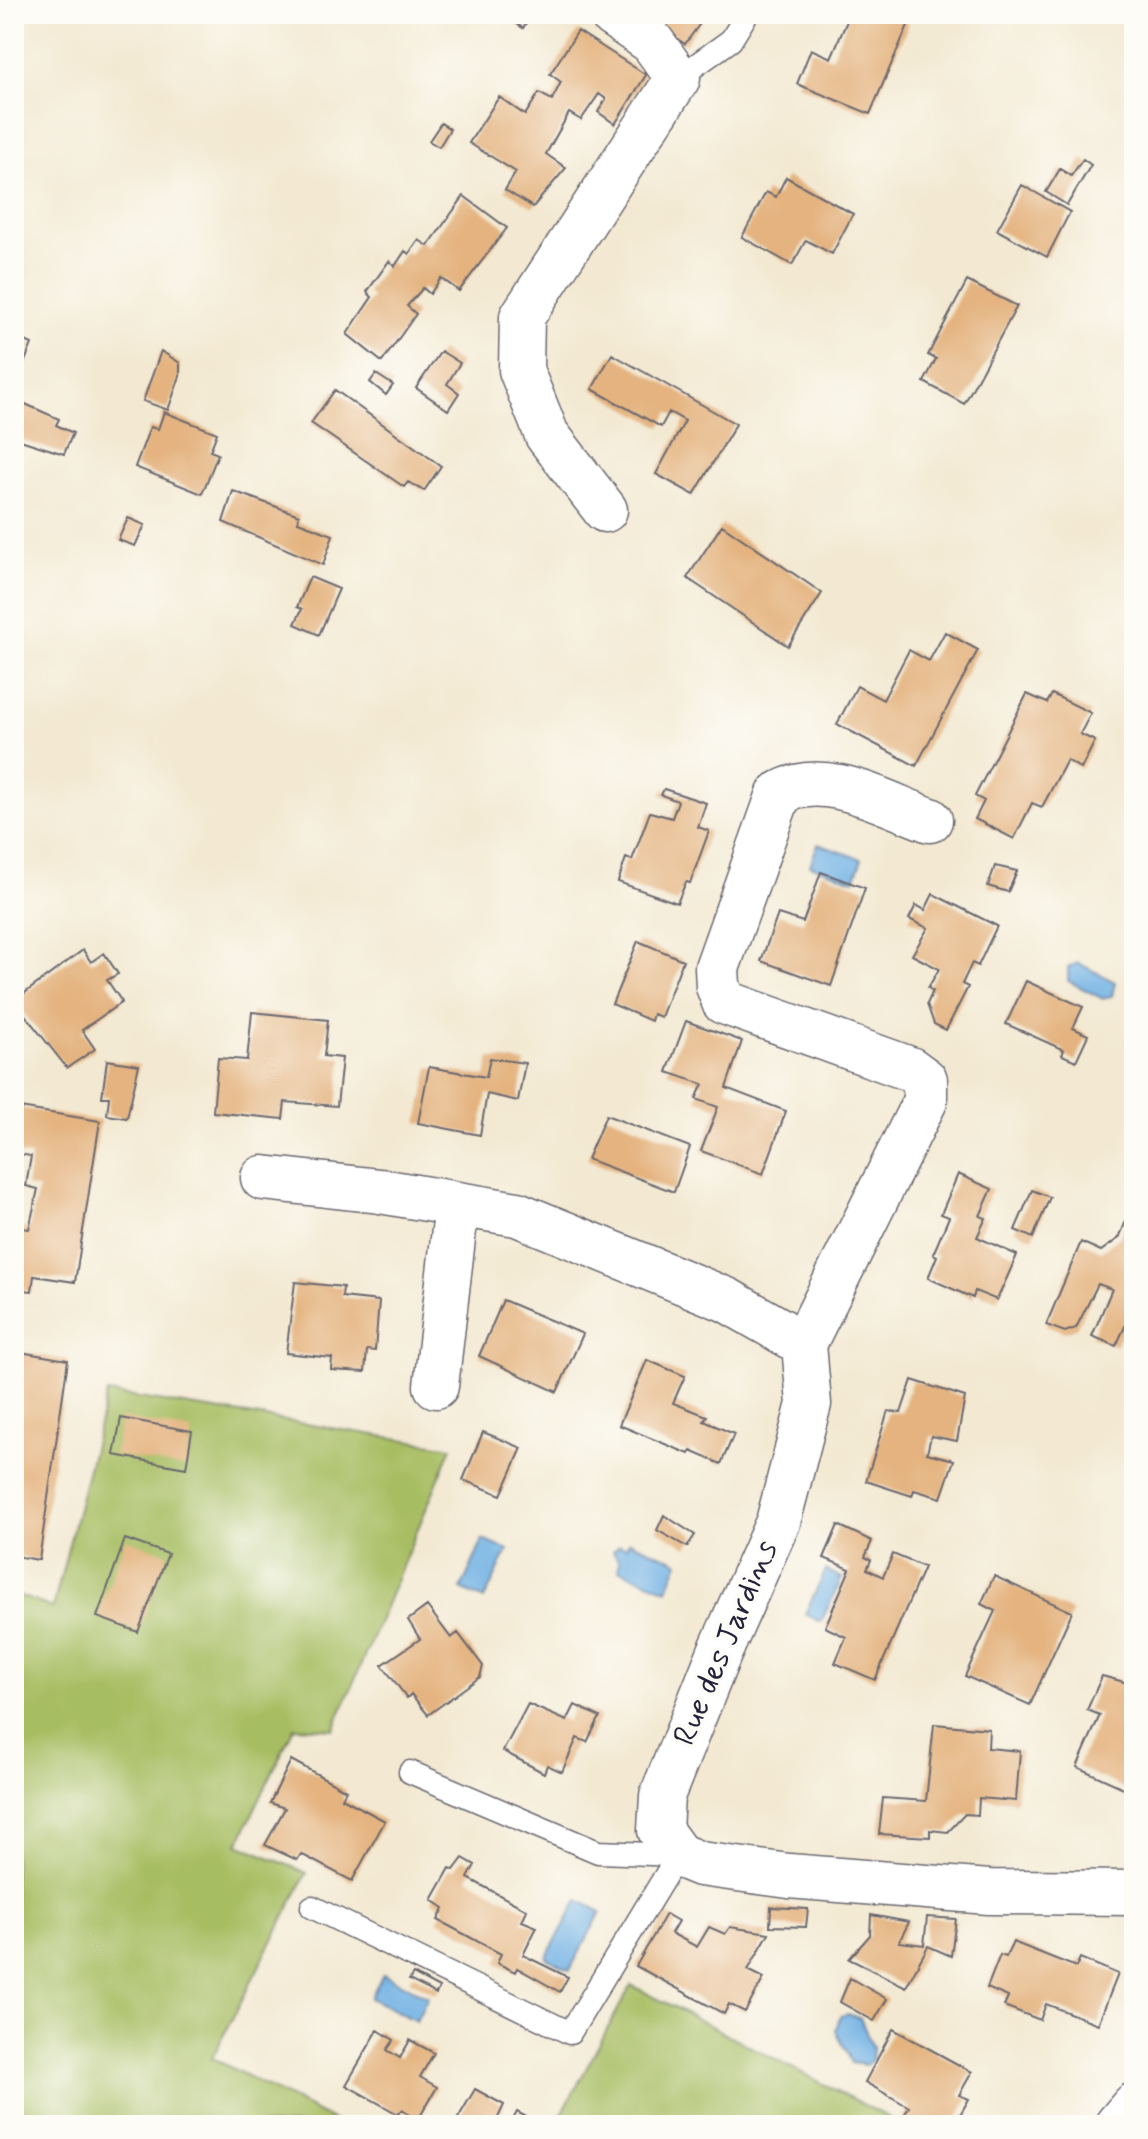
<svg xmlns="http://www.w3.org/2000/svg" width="1148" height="2139" viewBox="0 0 1148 2139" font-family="Mynerve,sans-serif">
  <rect width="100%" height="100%" fill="#fdfcf7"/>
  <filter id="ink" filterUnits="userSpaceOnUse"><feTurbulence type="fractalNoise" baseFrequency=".0125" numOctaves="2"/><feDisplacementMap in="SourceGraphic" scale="16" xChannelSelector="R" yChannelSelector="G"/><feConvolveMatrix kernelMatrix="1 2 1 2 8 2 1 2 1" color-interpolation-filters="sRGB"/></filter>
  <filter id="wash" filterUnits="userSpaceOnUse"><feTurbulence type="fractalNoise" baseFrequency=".006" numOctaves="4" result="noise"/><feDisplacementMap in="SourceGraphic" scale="32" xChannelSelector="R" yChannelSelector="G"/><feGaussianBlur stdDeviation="1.8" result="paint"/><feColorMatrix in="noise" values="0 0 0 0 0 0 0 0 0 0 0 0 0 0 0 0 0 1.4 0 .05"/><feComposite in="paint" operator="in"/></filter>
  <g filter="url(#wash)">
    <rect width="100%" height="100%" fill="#f3e9d2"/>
    <path fill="#a7bd62" stroke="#64704e" stroke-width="2" d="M107 1393 452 1447 334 1729 294 1727 238 1844 307 1873 212 2058 342 2125H14V1594L53 1608Z
      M631 1985 903 2125H556Z"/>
    <path fill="#70b0e3" stroke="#49698f" stroke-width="2" d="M818 844 862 859 854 880 810 865Z
      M1078 963 1115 982 1112 996 1103 999 1068 981V967Z
      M483 1540 508 1550 484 1600 461 1589Z
      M629 1541 679 1562 667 1590 618 1569 620 1562 613 1551 620 1545 626 1547Z
      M826 1570 842 1578 821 1622 805 1614Z
      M578 1900 601 1912 570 1970 546 1958Z
      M383 1974 428 1997 416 2021 370 1998Z
      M848 2014 860 2018 873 2048 872 2061 866 2065 852 2063 836 2030 840 2016Z"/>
    <g id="blocks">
      <path fill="#e4b37f" d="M510 14H532L523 28 508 18Z
        M652 14H707L685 44 648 20Z
        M850 14H890L909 23 870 114 797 84 811 49 831 58Z
        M578 31 646 75 615 124 598 112 606 99 599 94 581 120 569 113 546 154 566 168 533 207 505 190 516 172 469 143 499 97 525 115 539 93 552 100 561 82 550 74Z
        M441 123 450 129 439 147 429 141Z
        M1083 159 1091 165 1067 205 1046 192 1060 169 1071 176Z
        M786 177 853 214 832 254 806 240 792 265 742 237 766 192 776 197Z
        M1022 185 1070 212 1047 257 997 230Z
        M464 196 507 228 459 291 441 278 430 294 423 288 407 306 416 314 382 362 347 334 372 297 367 292 389 261 395 266 405 251 409 254 419 240 428 246Z
        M967 281 1017 306 964 404 924 382 936 359 928 355Z
        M14 336 32 344 18 378 14 376Z
        M161 351 180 363V376L168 410 143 401Z
        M441 351 460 363 447 384 459 393 448 410 416 388Z
        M612 354 736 424 694 495 656 474 685 421 669 412 661 427 592 389Z
        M376 374 393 385 386 395 370 382Z
        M335 390 441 466 424 491 408 482 404 487 311 423Z
        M14 399 59 419 56 425 73 433 64 454 14 438Z
        M164 412 217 433 210 451 218 454 202 494 135 467 150 427 158 429Z
        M233 491 299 515 298 522 333 535 323 565 223 522Z
        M128 518 145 525 135 546 118 540Z
        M722 525 822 593 788 646 687 578Z
        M310 577 339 589 319 635 295 624 302 609 297 607Z
        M945 632 978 650 916 766 837 724 857 686 883 700 909 650 929 661Z
        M1027 694 1047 703 1052 694 1091 713 1080 734 1095 741 1081 769 1067 760 1042 807 1032 803 1014 839 975 819 984 801 975 796Z
        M664 789 706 803 698 827 709 831 690 883 686 882 677 903 618 882 626 858 632 860 650 812 672 818 678 801 661 795Z
        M995 866 1017 871 1008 892 988 886Z
        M821 872 865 888 831 986 761 961 778 914 803 922Z
        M933 894 997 926 978 966 972 963 962 984 968 987 946 1030 934 1024 927 1004 933 991 928 988 939 969 912 955 928 928 909 919 916 905 925 910Z
        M638 941 683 960 661 1017 653 1014 651 1021 612 1004Z
        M83 950 91 962 104 953 118 974 107 980 122 1002 82 1030 95 1049 67 1068 14 1001Z
        M1026 981 1083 1007 1073 1028 1088 1035 1076 1061 1062 1055 1064 1050 1006 1024Z
        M252 1012 328 1020 324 1056 342 1058 337 1106 285 1102 283 1119 213 1112 218 1058 247 1060Z
        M686 1021 742 1041 726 1088 786 1111 763 1174 701 1151 718 1107 696 1099 703 1084 667 1072Z
        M490 1058 525 1063 518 1101 487 1094 480 1135 418 1123 429 1067 486 1077Z
        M107 1060 139 1065 127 1118 107 1115 109 1097H102Z
        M14 1107 100 1121 75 1282 34 1276 32 1291 14 1289V1227L29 1229 38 1189 26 1186 31 1156 18 1154Z
        M606 1115 690 1147 674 1192 587 1159Z
        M958 1174 992 1189 980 1216 986 1218 977 1237 1017 1255 997 1300 975 1291 973 1298 928 1278 937 1256 933 1254 949 1217 941 1214Z
        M1032 1190 1050 1197 1033 1238 1015 1230Z
        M1134 1202V1307L1116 1346 1092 1336 1112 1289 1098 1284 1076 1328 1065 1332 1046 1325 1081 1242 1101 1251 1119 1238Z
        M295 1282 343 1287 342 1297 379 1301 375 1351 367 1350 365 1372 331 1370 332 1358 286 1353Z
        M503 1300 583 1334 557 1392 479 1356Z
        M14 1351 68 1360 39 1560 14 1556Z
        M647 1360 685 1376 673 1403 707 1416 704 1421 734 1434 721 1464 691 1451 689 1454 619 1425Z
        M912 1380 965 1397 957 1441 931 1436 927 1453 954 1460 941 1498 914 1490 912 1496 866 1481 888 1411 901 1413Z
        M121 1418 192 1431 186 1468 114 1455Z
        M483 1432 522 1448 501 1495 463 1480Z
        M664 1515 695 1535 687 1547 657 1530Z
        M838 1525 872 1541 865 1557 871 1560 867 1569 883 1577 893 1554 924 1567 875 1680 835 1663 846 1637 825 1627 850 1569 824 1558Z
        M125 1539 168 1554 138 1632 97 1617Z
        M994 1576 1072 1612 1030 1705 965 1676 995 1611 981 1604Z
        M427 1606 451 1638 458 1633 483 1666 480 1677 428 1715 411 1694 407 1698 382 1665 420 1639 408 1620Z
        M1134 1669V1783L1130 1791 1077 1767 1100 1715 1087 1710 1102 1676 1128 1683Z
        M528 1704 567 1721 575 1705 600 1717 587 1742 577 1738 562 1772 547 1765 544 1773 503 1751Z
        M934 1724 989 1729 988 1748 1020 1751 1016 1801 979 1798 978 1815 965 1814 948 1832 930 1830V1837L879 1834 883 1798 926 1801Z
        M291 1760 346 1790 342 1798 385 1821 352 1881 301 1854 297 1860 265 1845 285 1808 270 1803Z
        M463 1858 475 1865 468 1878 527 1910 522 1921 537 1927 523 1955 568 1977 560 1992 517 1968 515 1972 497 1963 501 1954 438 1920 444 1908 432 1900 450 1868 454 1870Z
        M771 1907 808 1909 806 1927 770 1926Z
        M666 1914 678 1921 671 1933 697 1947 709 1927 725 1934 730 1927 769 1933 748 1970 764 1978 745 2012 729 2004 724 2014 636 1966Z
        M871 1915 909 1922 899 1942 924 1945 927 1917 956 1919 951 1956 928 1946 906 1987 849 1959 870 1935Z
        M1013 1942 1076 1967 1080 1958 1118 1974 1098 2024 1046 2004 1040 2020 1004 2006 1008 1997 987 1988 1000 1955 1006 1957Z
        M413 1974 439 1988 436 1994 409 1980Z
        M850 1978 887 1999 874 2021 840 2002Z
        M893 2029 972 2072 959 2095 969 2099 954 2125H898L909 2107 865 2082Z
        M378 2030 394 2040 387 2050 400 2058 410 2040 434 2053 420 2077 437 2087 418 2120 402 2110 398 2114 346 2085Z
        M475 2089 504 2105 496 2122 501 2125H454Z
        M517 2112 536 2122 534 2125H510Z"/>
    </g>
  </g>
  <g filter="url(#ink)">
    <use href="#blocks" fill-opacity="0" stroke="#6b6870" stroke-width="2"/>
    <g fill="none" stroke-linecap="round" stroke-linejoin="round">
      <g stroke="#6b6870" stroke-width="25">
        <path id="service" d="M678 78 731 40 747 14
          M312 1907 570 2033 678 1855 598 1852 410 1772"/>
      </g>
      <g stroke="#6b6870" stroke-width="47">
        <path id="minor" d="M605 510 547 435 521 370 522 317 678 78 652 42 611 14
          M263 1178 380 1191 517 1214 727 1300 804 1344 809 1404 778 1522 719 1654 662 1796 660 1830 678 1855 700 1864 789 1876 989 1892 1134 1893
          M804 1344 925 1101V1080L910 1069 724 1002 718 986 717 968 779 794C824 767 885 804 930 820
          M436 1386 457 1204
          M1117 2125 1134 2105"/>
      </g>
      <use href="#service" stroke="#fff" stroke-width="22"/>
      <use href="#minor" stroke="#fff" stroke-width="44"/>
    </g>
  </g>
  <g text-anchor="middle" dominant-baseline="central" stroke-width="7" stroke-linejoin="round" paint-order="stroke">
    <g font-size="32" fill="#22223b" stroke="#fdfcf7">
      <text transform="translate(726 1643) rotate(-67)">Rue des Jardins</text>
    </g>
  </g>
  <rect width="1148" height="2139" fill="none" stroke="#fdfcf7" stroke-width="48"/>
</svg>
